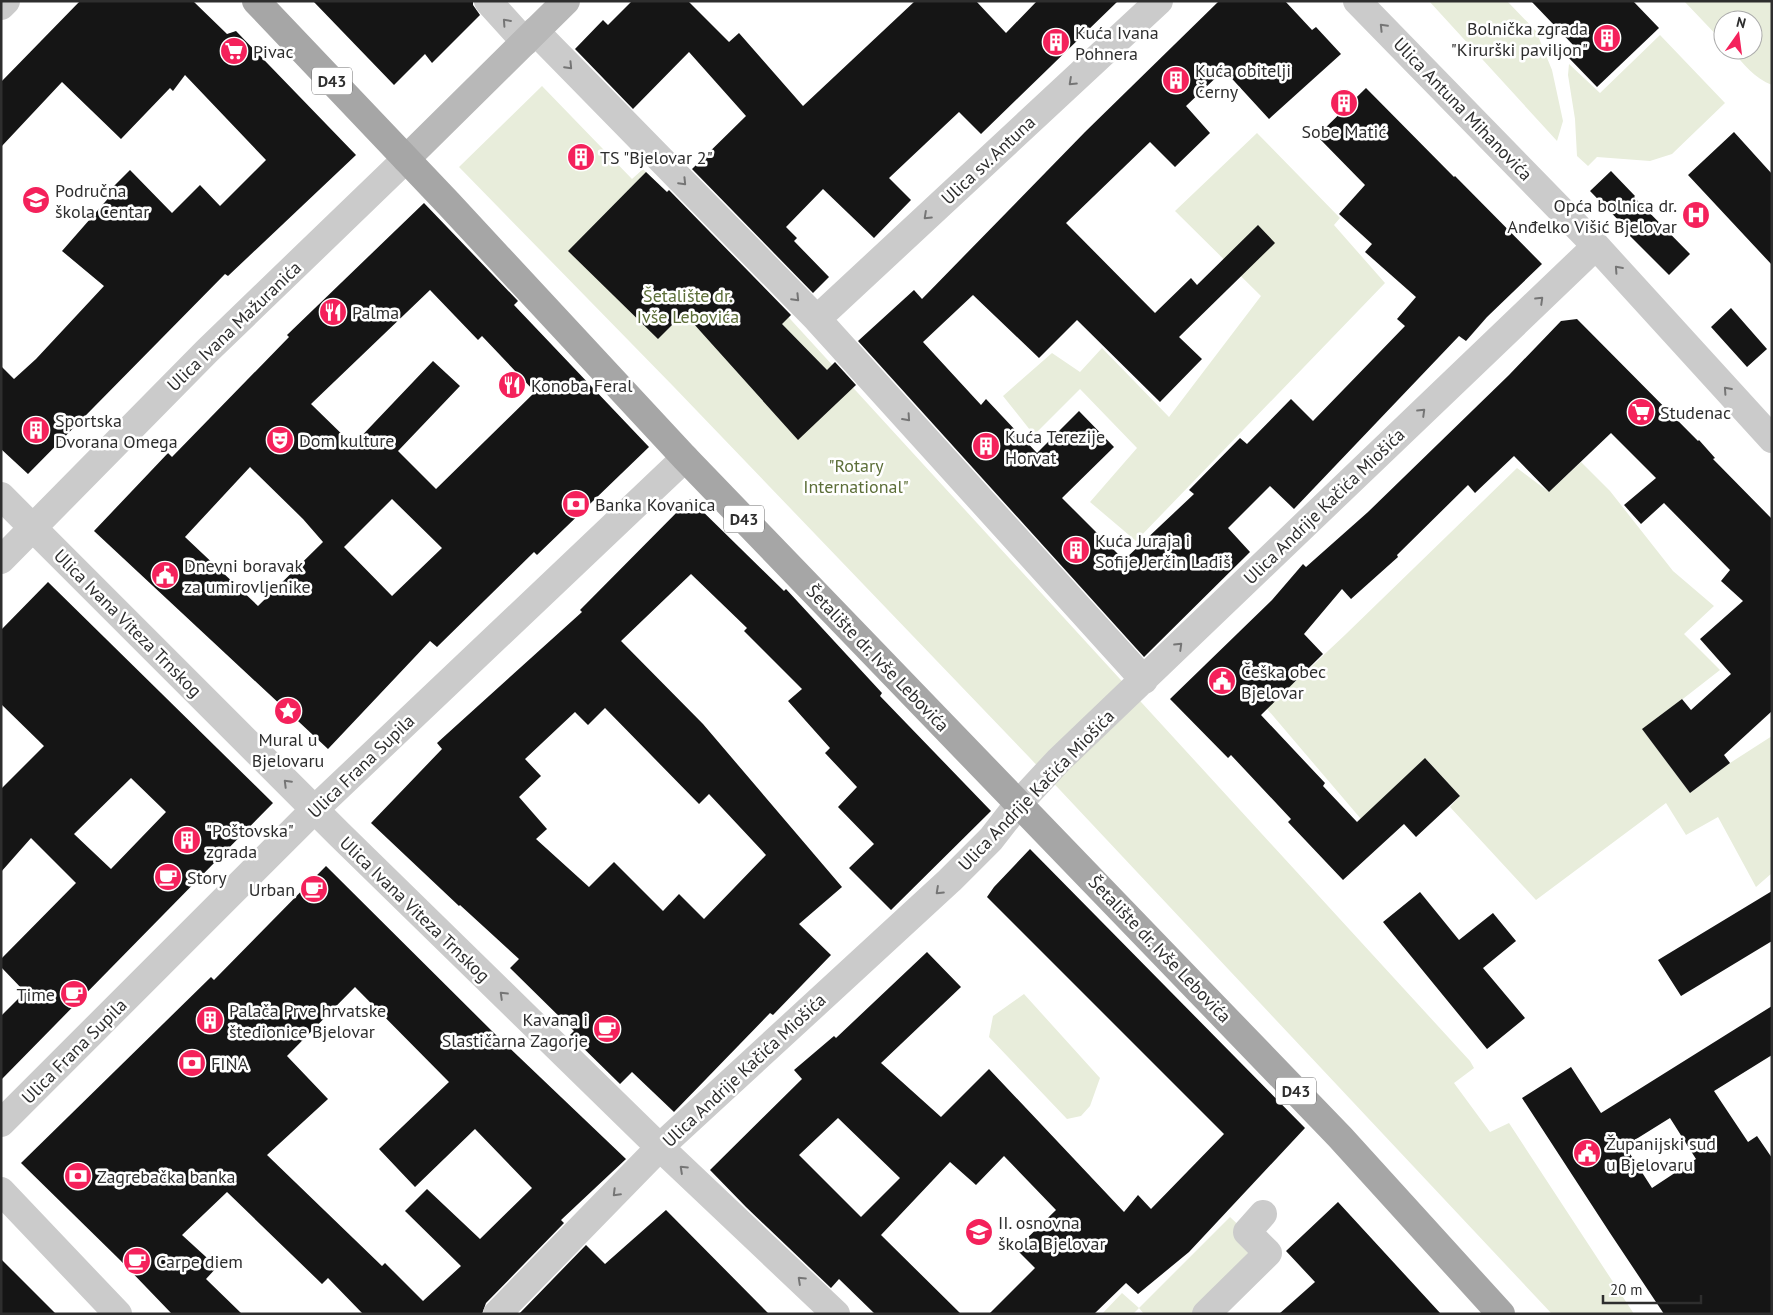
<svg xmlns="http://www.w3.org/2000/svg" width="1773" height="1315" viewBox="0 0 1773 1315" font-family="'PT Sans',sans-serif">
  <rect width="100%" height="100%" fill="#fff"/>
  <path fill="#e8eddb" d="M1429 1H1507L1536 31 1552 70 1563 121 1557 141Z
    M1684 1H1772V85C1755 79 1743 63 1731 50H1753V20H1723V42Z
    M1660 35 1725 103 1672 154 1650 161 1597 157 1588 166 1577 156 1575 119 1568 75 1569 64 1600 93Z
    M542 86 632 179 643 169 646 172 736 260 1470 1061 1474 1068 1454 1083 1490 1132 1509 1123 1634 1314H1552L1029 757 673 386 459 167Z
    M1257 133 1340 218 1334 225 1385 283 1136 541 1090 502 1137 448 1080 389 1034 435 1003 396 1052 353 1080 372 1102 348 1169 417 1261 296 1175 211Z
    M1581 462 1610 491 1673 571 1714 606 1684 634 1720 670 1643 730 1690 793 1730 763 1772 736V873L1756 887 1718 817 1686 835 1666 803 1536 900 1450 807 1460 796 1426 759 1361 819 1262 703 1294 683 1346 634 1517 468 1549 492Z
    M1024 994 1100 1078 1090 1106 1081 1116 1067 1119 989 1037 993 1016Z
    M1230 1217 1268 1253 1206 1314H1144L1139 1308 1133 1314H1102L1122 1293 1139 1308Z"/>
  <path fill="#151515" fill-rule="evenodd" d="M80 1H193L227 34 236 31 356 155 228 276 225 274 28 474 1 449V366L14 379 36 359 104 286 62 251 112 194 109 191 130 170 172 213 200 185 220 206 266 160 185 75 173 91 170 88 121 139 62 82 1 147V82Z
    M313 1H473V5L480 15 432 63 425 54 394 85Z
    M632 1H688L729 42 739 33 803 106 915 1H976L1006 33 1037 1H1118L981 134 959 112 889 178 911 200 874 238 823 189 786 227 797 238 794 241 829 277 813 293 692 169 746 116 689 52 633 109 575 49 603 20 608 25Z
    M1219 1H1285L1312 30 1316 27 1341 54 1269 119 1224 70 1186 106 1210 133 1175 167 1150 142 1066 223 1155 313 1191 278 1197 285 1258 225 1275 243 1179 337 1202 359 1160 402 1077 320 1039 358 973 295 923 342 981 405 986 399 1037 453 1079 411 1114 447 1062 498 1124 560 1194 494 1189 490 1240 438 1247 444 1291 399 1313 421 1405 326 1397 319 1416 297 1365 252 1372 244 1339 214 1365 185 1317 136 1366 88 1454 177 1455 176 1542 264 1487 317 1466 341 1459 336 1294 509 1270 486 1228 528 1250 552 1144 657 858 341 914 290 922 299 1085 132Z
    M1531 1H1633L1659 28 1597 87 1566 55 1575 47Z
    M1734 132 1772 174V265L1688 175Z
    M1611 171 1635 196 1634 197 1690 254 1669 275 1624 230 1626 228 1590 191Z
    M646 172 667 192 669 190 791 315 782 324 827 370 835 362 856 385 798 440 684 313 658 339 568 251Z
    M424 203 518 301 514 305 649 447 537 555 534 552 437 647 430 641 328 749 94 531 168 453 172 457 289 337 287 335ZM430 290 478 340 482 336 535 392 436 489 398 451 460 386 433 361 353 445 311 404ZM250 467 303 519 323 542 258 606 185 537ZM392 499 442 548 392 596 344 547Z
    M1731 308 1767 349 1747 367 1711 327Z
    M1577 319 1698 441 1699 440 1715 458 1713 459 1772 519V711L1724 755 1730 763 1690 793 1642 729 1682 699 1691 710 1731 674 1700 639 1743 601 1721 581 1730 570 1664 503 1641 524 1624 505 1656 478 1611 433 1549 492 1514 456 1475 493 1468 485 1397 555 1398 557 1351 599 1342 589 1304 634 1323 654 1261 715 1325 783 1323 786 1357 822 1425 758 1460 796 1416 837 1404 824 1343 880 1288 822 1291 819 1231 755 1228 758 1170 699 1272 600 1303 564 1306 567 1368 512 1509 375 1561 321Z
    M690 499 784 591 786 589 882 693 880 696 991 811 891 910 849 868 874 844 838 807 857 787 825 753 830 748 788 701 802 689 744 631 747 628 691 574 621 641 703 724 842 887 799 924 831 955 773 1015 770 1013 674 1112 632 1072 620 1084 570 1035 574 1031 510 968 519 959 460 905 459 906 371 823 442 749 437 743 582 612 580 610ZM605 708 699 804 709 794 766 855 704 919 679 894 663 911 614 862 589 887 536 839 547 829 519 797 541 776 525 759 575 712 588 725Z
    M48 582 273 803 1 1080V1016L25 992 1 967V959L76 883 31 838 1 872V789L44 746 1 704V630ZM131 778 166 812 111 869 74 834Z
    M1030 849 1305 1128 1189 1252 1138 1294 1126 1283 1094 1314H989L1035 1268 1016 1249 1056 1210 1004 1156 976 1185 950 1162 881 1235 961 1314H875L839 1279 831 1288 746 1207 710 1170 802 1079 794 1070 834 1036 836 1038 927 952 961 987 881 1063 941 1117 989 1069 1124 1212 1138 1195 1151 1209 1224 1134 987 897 994 887ZM838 1118 900 1178 861 1217 799 1155Z
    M326 866 500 1039 626 1159 561 1220 564 1223 486 1303 482 1314H363L328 1278 322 1284 227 1192 182 1235 217 1267 206 1279 242 1314H172L120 1260 21 1163 211 977 214 980ZM355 987 449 1082 379 1149 415 1187 475 1129 532 1188 480 1239 427 1189 405 1211 461 1266 423 1301 385 1263 382 1266 267 1155 328 1099 287 1056Z
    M1772 891V941L1681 996 1658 960Z
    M1420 892 1459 940 1493 913 1516 941 1483 968 1525 1018 1487 1049 1383 922Z
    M1772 1006V1055L1714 1091 1748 1142 1757 1136 1772 1158V1314H1664L1610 1233 1522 1098 1571 1067 1601 1113ZM1670 1118 1696 1159 1652 1188 1625 1146Z
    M1338 1202 1441 1314H1279L1315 1282 1286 1251Z
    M666 1210 769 1314H519L586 1245 605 1264Z
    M1 1259 56 1314H1Z"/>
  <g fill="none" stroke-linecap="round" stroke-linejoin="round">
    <path stroke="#cbcbcb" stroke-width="28" d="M488 1 525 42
      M1357 1 1596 246 1772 439
      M1 6 6 1
      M535 31 817 319 1144 680
      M817 319 1159 1
      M1 496 339 834 648 1136 836 1314
      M1 560 207 351 406 159
      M1 1123 314 810 685 458
      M1 1191 118 1314
      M497 1314 660 1147 950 880 991 839 1019 803 1059 760 1596 246
      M1206 1314 1268 1253 1247 1232 1263 1214"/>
    <path stroke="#b8b8b8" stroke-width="28" d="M406 159 566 1"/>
    <path stroke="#a6a6a6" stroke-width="28" d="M256 1 448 203 685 458 1340 1137 1501 1314"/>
  </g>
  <defs><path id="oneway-chevron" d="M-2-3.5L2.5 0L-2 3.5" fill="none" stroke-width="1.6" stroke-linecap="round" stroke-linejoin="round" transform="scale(1.25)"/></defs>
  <g stroke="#757575">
    <use href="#oneway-chevron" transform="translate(506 22) rotate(-132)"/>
    <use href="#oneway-chevron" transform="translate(1383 27) rotate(-134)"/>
    <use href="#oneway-chevron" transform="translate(569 66) rotate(46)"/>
    <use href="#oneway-chevron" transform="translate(1072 82) rotate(137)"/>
    <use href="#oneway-chevron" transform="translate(683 182) rotate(46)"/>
    <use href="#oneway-chevron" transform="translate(927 216) rotate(137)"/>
    <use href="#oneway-chevron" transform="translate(1618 269) rotate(-132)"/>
    <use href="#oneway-chevron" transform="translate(796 298) rotate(46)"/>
    <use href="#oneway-chevron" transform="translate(1540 300) rotate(-44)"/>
    <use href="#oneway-chevron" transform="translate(1727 390) rotate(-132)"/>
    <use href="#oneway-chevron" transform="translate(1422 412) rotate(-44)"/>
    <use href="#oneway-chevron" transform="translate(907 418) rotate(48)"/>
    <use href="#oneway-chevron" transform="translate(1179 646) rotate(-44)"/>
    <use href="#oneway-chevron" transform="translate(287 783) rotate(-135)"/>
    <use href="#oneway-chevron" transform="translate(939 891) rotate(137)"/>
    <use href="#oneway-chevron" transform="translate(503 995) rotate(-136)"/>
    <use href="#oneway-chevron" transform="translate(683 1169) rotate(-137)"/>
    <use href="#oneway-chevron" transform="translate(616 1193) rotate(135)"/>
    <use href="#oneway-chevron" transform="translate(801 1280) rotate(-137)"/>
  </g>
  <defs>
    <g id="building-disc" transform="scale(1.4375)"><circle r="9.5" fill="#f4215b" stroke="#fff"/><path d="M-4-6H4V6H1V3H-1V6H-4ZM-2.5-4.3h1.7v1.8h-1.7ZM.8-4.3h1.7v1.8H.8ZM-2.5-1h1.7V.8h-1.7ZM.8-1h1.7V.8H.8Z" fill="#fff"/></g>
    <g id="supermarket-disc" transform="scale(1.4375)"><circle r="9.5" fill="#f4215b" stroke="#fff"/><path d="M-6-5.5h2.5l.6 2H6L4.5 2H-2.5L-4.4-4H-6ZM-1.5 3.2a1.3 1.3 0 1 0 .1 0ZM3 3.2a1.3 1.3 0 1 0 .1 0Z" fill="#fff"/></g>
    <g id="school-disc" transform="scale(1.4375)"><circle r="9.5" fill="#f4215b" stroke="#fff"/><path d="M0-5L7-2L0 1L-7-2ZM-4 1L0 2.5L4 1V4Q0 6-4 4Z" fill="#fff"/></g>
    <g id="hospital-disc" transform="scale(1.4375)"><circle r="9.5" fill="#f4215b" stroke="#fff"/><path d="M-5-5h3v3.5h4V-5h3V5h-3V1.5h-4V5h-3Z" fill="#fff"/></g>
    <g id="restaurant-disc" transform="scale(1.4375)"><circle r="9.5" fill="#f4215b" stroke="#fff"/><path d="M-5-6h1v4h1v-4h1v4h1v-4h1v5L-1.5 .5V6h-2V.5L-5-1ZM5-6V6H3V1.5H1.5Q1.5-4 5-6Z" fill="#fff"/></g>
    <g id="theatre-disc" transform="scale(1.4375)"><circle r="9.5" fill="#f4215b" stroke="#fff"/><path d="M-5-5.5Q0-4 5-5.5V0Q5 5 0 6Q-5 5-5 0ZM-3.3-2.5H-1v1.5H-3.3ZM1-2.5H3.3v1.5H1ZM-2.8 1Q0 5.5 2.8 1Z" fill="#fff"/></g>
    <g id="bank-disc" transform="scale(1.4375)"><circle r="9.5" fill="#f4215b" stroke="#fff"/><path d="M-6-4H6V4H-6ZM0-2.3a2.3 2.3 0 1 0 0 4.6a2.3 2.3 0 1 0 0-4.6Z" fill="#fff"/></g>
    <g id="civic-disc" transform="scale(1.4375)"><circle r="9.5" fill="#f4215b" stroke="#fff"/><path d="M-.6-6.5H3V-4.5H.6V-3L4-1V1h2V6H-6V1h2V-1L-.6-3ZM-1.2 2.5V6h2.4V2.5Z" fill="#fff"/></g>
    <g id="sight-disc" transform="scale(1.4375)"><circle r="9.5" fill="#f4215b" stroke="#fff"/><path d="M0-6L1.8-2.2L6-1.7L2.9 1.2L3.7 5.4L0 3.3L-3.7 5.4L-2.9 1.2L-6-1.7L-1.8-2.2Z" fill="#fff"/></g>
    <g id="cafe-disc" transform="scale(1.4375)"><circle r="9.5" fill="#f4215b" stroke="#fff"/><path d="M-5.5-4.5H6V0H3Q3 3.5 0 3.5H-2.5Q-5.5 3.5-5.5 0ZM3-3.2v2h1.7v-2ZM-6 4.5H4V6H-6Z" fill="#fff"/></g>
  </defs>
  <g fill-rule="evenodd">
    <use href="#building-disc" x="1607" y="38"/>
    <use href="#building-disc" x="1056" y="42"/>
    <use href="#supermarket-disc" x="234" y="51"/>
    <use href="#building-disc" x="1176" y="80"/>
    <use href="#building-disc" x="1344" y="103"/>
    <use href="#building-disc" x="581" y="157"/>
    <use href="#school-disc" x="36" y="200"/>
    <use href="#hospital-disc" x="1696" y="215"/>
    <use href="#restaurant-disc" x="333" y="312"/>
    <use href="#restaurant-disc" x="512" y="385"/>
    <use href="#supermarket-disc" x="1641" y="412"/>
    <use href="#building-disc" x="36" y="430"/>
    <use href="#theatre-disc" x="280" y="440"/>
    <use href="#building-disc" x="986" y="446"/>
    <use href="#bank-disc" x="576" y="504"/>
    <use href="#building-disc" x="1076" y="550"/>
    <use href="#civic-disc" x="165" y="575"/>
    <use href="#civic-disc" x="1222" y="681"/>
    <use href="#sight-disc" x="288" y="711"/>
    <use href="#building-disc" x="187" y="840"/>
    <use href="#cafe-disc" x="168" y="877"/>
    <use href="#cafe-disc" x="314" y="889"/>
    <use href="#cafe-disc" x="74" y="994"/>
    <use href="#building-disc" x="210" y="1020"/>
    <use href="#cafe-disc" x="607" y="1029"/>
    <use href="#bank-disc" x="192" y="1063"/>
    <use href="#civic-disc" x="1587" y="1153"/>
    <use href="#bank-disc" x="78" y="1176"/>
    <use href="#school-disc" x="979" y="1232"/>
    <use href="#cafe-disc" x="137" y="1261"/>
  </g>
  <g text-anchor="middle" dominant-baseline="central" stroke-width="5" stroke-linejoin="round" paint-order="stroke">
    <g fill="#fff" stroke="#6d6d6d" stroke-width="1">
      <rect x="312" y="67.5" width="40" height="27" rx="4"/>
      <rect x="724" y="505.5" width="40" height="27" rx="4"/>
      <rect x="1276" y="1077.5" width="40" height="27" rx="4"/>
    </g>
    <g font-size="16" font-weight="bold" fill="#2e2e2e">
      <text x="332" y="81">D43</text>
      <text x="744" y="519">D43</text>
      <text x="1296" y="1091">D43</text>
    </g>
    <g font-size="18" fill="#2e2e2e" stroke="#fff" text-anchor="start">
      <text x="1588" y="28" text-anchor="end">Bolnička zgrada<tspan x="1588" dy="21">"Kirurški paviljon"</tspan></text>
      <text x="1075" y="32">Kuća Ivana<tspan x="1075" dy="21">Pohnera</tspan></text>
      <text x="253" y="51">Pivac</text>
      <text x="1195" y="70">Kuća obitelji<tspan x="1195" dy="21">Černy</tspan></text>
      <text x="1344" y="131" text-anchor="middle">Sobe Matić</text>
      <text x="600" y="157">TS "Bjelovar 2"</text>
      <text x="55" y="190">Područna<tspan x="55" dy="21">škola Centar</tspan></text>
      <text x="1677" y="205" text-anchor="end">Opća bolnica dr.<tspan x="1677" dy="21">Anđelko Višić Bjelovar</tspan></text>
      <text x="352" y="312">Palma</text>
      <text x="531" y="385">Konoba Feral</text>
      <text x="1660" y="412">Studenac</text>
      <text x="55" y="420">Sportska<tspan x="55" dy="21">Dvorana Omega</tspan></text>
      <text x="1005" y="436">Kuća Terezije<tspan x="1005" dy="21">Horvat</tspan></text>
      <text x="299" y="440">Dom kulture</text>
      <text x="595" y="504">Banka Kovanica</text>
      <text x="1095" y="540">Kuća Juraja i<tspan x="1095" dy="21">Sofije Jerčin Ladiš</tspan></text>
      <text x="184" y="565">Dnevni boravak<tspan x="184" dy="21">za umirovljenike</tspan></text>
      <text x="1241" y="671">Češka obec<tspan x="1241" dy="21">Bjelovar</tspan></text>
      <text x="288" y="739" text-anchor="middle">Mural u<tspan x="288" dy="21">Bjelovaru</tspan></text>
      <text x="206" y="830">"Poštovska"<tspan x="206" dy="21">zgrada</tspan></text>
      <text x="187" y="877">Story</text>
      <text x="295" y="889" text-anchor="end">Urban</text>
      <text x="55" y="994" text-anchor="end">Time</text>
      <text x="229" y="1010">Palača Prve hrvatske<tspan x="229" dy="21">štedionice Bjelovar</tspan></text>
      <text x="588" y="1019" text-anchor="end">Kavana i<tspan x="588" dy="21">Slastičarna Zagorje</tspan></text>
      <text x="211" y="1063">FINA</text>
      <text x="1606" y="1143">Županijski sud<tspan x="1606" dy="21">u Bjelovaru</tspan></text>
      <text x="97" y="1176">Zagrebačka banka</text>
      <text x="998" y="1222">II. osnovna<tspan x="998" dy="21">škola Bjelovar</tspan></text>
      <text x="156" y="1261">Carpe diem</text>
    </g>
    <g font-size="18" fill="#2e2e2e" stroke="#fff">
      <text transform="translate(1463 109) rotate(46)">Ulica Antuna Mihanovića</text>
      <text transform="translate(988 160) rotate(-43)">Ulica sv. Antuna</text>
      <text transform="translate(234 326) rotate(-44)">Ulica Ivana Mažuranića</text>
      <text transform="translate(1324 506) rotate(-44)">Ulica Andrije Kačića Miošića</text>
      <text transform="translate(128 623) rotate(45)">Ulica Ivana Viteza Trnskog</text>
      <text transform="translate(878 658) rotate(46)">Šetalište dr. Ivše Lebovića</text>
      <text transform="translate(361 766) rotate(-44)">Ulica Frana Supila</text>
      <text transform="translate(1036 790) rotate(-46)">Ulica Andrije Kačića Miošića</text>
      <text transform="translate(415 909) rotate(44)">Ulica Ivana Viteza Trnskog</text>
      <text transform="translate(1160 949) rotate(46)">Šetalište dr. Ivše Lebovića</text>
      <text transform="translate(74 1051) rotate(-45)">Ulica Frana Supila</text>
      <text transform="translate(744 1070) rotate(-43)">Ulica Andrije Kačića Miošića</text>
    </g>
    <g font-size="18" fill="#5c6e38" stroke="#fff">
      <text x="688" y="295">Šetalište dr.<tspan x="688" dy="21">Ivše Lebovića</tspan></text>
      <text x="856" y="465">"Rotary<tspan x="856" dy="21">International"</tspan></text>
    </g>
  </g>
  <rect width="1773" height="1315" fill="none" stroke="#2e2e2e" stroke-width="5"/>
  <g transform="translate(1738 35) rotate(14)"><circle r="24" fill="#ffffff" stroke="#ababab"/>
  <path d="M0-4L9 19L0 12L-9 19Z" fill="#f4215b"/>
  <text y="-8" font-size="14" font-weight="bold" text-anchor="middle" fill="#2e2e2e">N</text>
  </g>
  <path d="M1603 1295v8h98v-8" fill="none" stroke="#2e2e2e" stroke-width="2.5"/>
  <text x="1610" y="1295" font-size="15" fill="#2e2e2e" stroke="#ffffff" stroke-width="4" paint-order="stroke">20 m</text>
</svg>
